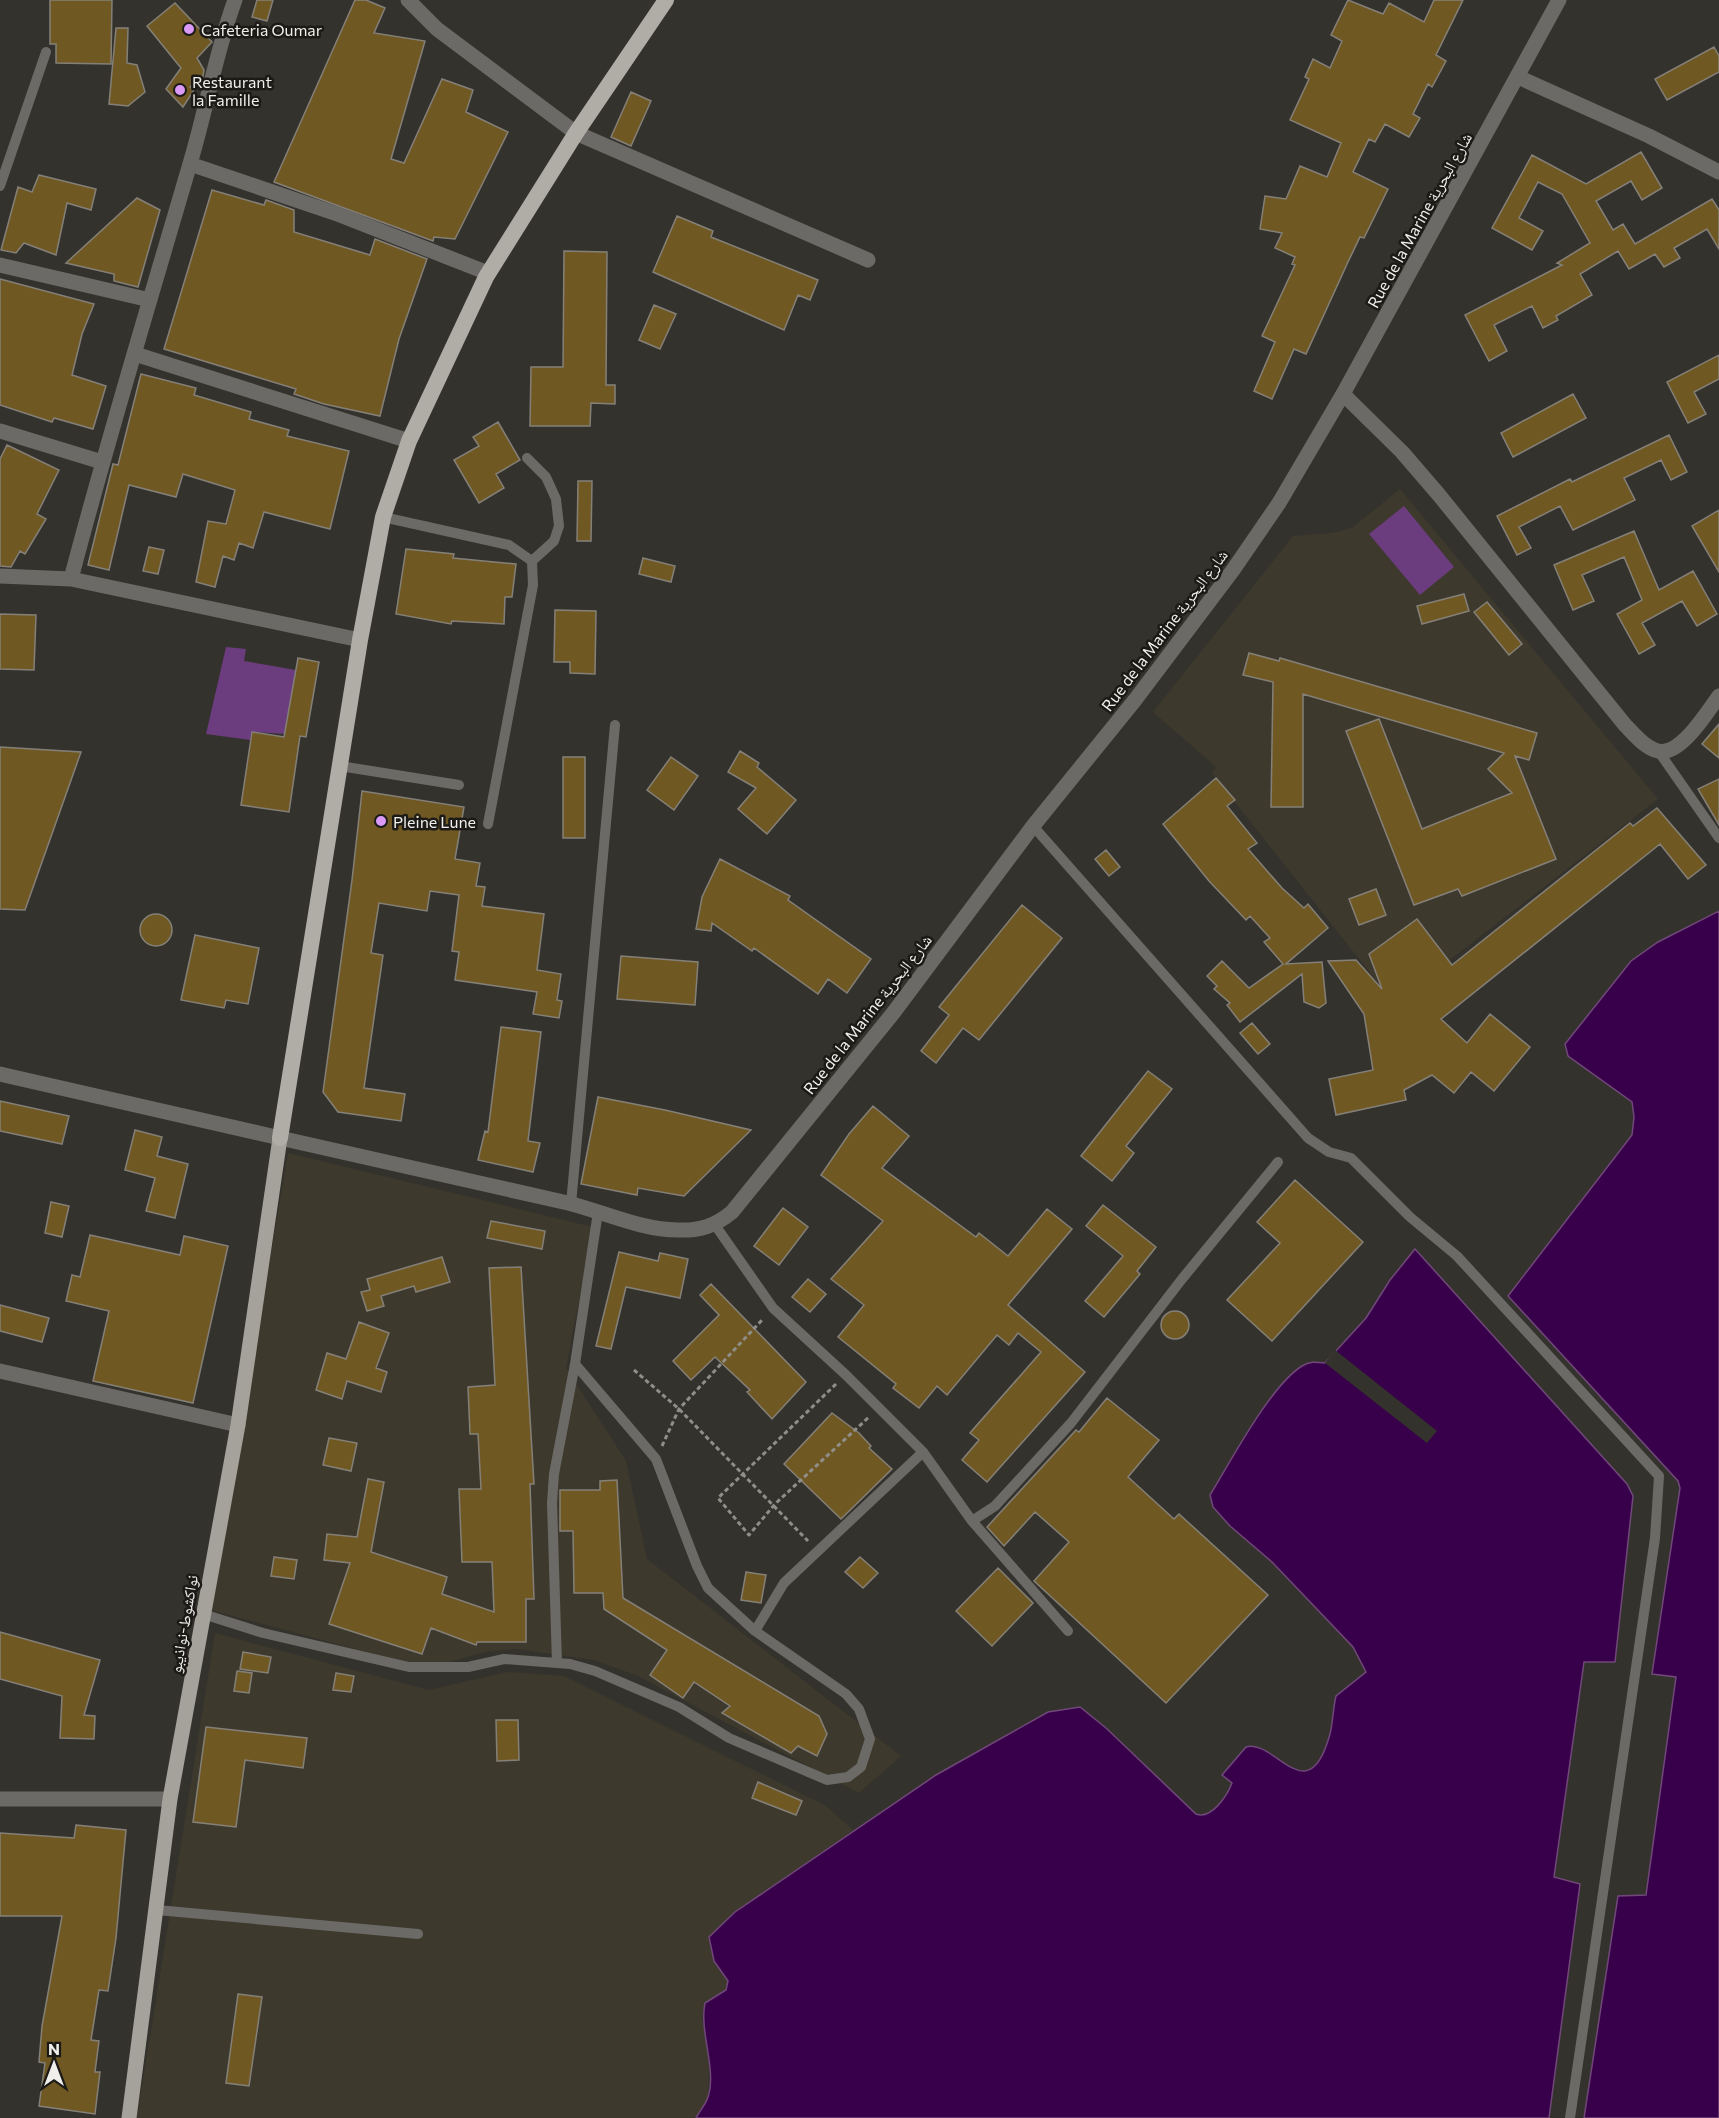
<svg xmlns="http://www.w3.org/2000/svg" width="1719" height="2118" viewBox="0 0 1719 2118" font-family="Commissioner,'Noto Naskh Arabic',sans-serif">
  <rect width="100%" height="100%" fill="#34322c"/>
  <path fill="#3e392d" d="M1400 489 1658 799 1394 1003 1215 777 1212 773 1216 767 1153 712 1293 536 1332 533 1352 528Z
    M288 1153 593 1227 566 1368 626 1461 647 1559 901 1756 859 1793 638 1676 594 1660 516 1649 490 1651 426 1668 211 1610Z
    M215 1633 429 1690 507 1672 564 1676 826 1806 853 1830 735 1912 709 1937 714 1961 728 1981 726 1990 705 2003 702 2018 709 2051 708 2097 696 2118H137Z"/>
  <path fill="#6b3c7e" d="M1404 506 1454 567 1420 595 1369 534Z
    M226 647 246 649 244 661 296 670 285 734 252 732 250 740 206 734Z"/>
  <path fill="#38004a" stroke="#70487a" stroke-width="1.5" d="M1719 911V2118H1584L1618 1896 1646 1895 1676 1677 1652 1674 1680 1488 1678 1481 1508 1296 1632 1135 1634 1117 1632 1102 1568 1056 1565 1044 1631 961 1658 942Z
    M1415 1249 1627 1484 1633 1496 1615 1662H1584L1554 1877 1580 1884 1549 2118H696C699 2112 706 2104 708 2097 717 2069 699 2032 705 2003L726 1990 728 1981 714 1961 709 1937 735 1912 936 1775 1048 1712 1080 1707 1106 1728 1196 1814C1211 1820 1227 1796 1232 1783L1222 1775 1246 1747C1275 1738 1308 1814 1330 1734 1333 1722 1333 1708 1336 1696L1366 1672 1353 1647 1272 1562 1230 1526 1213 1507 1210 1495C1231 1461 1270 1386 1302 1366 1310 1361 1316 1362 1325 1363L1366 1318 1390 1280Z"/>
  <path fill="#34322c" d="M1335 1350 1437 1431 1427 1443 1325 1363Z"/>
  <path fill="#705822" stroke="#848079" stroke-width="1.5" d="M50 0H112L111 64 56 63V44H50Z
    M257 0H273L267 21 252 17Z
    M355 0H366L385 8 374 33 425 41 391 159 404 163 442 79 473 90 466 112 508 132 455 239 434 237 433 241 274 182Z
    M1348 0 1383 14 1389 3 1424 22 1434 0H1463L1436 55 1446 61 1432 87 1428 84 1413 114 1420 118 1409 137 1385 124 1375 142 1369 139 1353 172 1388 189 1364 238 1360 237 1348 262 1306 354 1294 349 1272 399 1254 391 1275 342 1262 336 1295 265 1292 264 1295 257 1275 248 1282 233 1260 229 1265 196 1286 199 1300 166 1327 177 1341 143 1290 120 1309 79 1305 77 1313 59 1330 68 1342 41 1331 35Z
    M175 3 212 42 197 58 204 70 203 76 190 87 194 90 183 107 166 89 181 68 147 26Z
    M116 28H128L127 63 137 65 145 92 128 106 109 104Z
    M1714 47 1719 56V72L1667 100 1655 79Z
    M631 92 651 101 631 146 611 137Z
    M1641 152 1662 188 1642 200 1631 181 1596 201 1613 230 1623 224 1635 244 1712 199 1719 210V249L1707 229 1674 248 1680 258 1664 267 1655 254 1629 269 1618 251 1580 274 1592 295 1556 316 1558 320 1543 328 1532 306 1494 325 1507 351 1489 361 1465 315 1562 265 1557 263 1590 243 1562 194 1538 182 1519 218 1543 231 1532 250 1492 228 1532 155 1586 184Z
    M39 175 96 189 91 210 67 203 56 255 24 243 16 253 1 250 18 187 32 192Z
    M212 190 264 205 266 200 294 210V232L370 255 375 239 427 259 399 339 380 416 324 404 294 394 296 389 164 349Z
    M137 198 160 210 138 287 114 281V274L66 263Z
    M677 216 713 231 711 237 818 280 810 300 798 295 784 330 653 272Z
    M564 251 607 252 606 385H615V404L591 403 590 426H530L531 367H563Z
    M0 279 94 304 82 334 72 375 106 386 93 429 54 418 52 422 0 405Z
    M654 305 676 314 660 349 639 340Z
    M1719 355V379L1694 392 1706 414 1688 423 1667 382Z
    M141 374 196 388 194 395 251 412 249 419 289 430 287 436 349 451 330 529 264 512 253 548 239 543 234 560 223 556 215 587 196 582 208 521 226 524 235 490 183 474 176 497 129 485 109 570 88 565 113 464 118 465Z
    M1573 394 1586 418 1513 457 1501 433Z
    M498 422 520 460 496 474 504 488 479 503 454 460 479 446 473 437Z
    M1669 435 1687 472 1671 480 1661 460 1624 478 1635 500 1573 530 1560 506 1519 527 1531 548 1517 555 1497 516 1570 479 1572 482Z
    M7 445 59 470 37 514 46 519 25 554 20 551 11 567 0 566V459Z
    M578 481H592L591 541H577Z
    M1719 510V572L1692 526Z
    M1634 531 1659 590 1693 571 1717 614 1697 626 1682 601 1642 623 1655 645 1639 654 1617 614 1642 600 1624 557 1582 575 1594 601 1573 610 1554 565Z
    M149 547 164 550 158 574 143 571Z
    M406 549 454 554 453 558 516 564 512 597H505L504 624 452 621 451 624 396 614Z
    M643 558 675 566 671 582 639 574Z
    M1464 594 1469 611 1422 624 1417 606Z
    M1487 602 1522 644 1509 655 1474 612Z
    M555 610 596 611 595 674 570 673V662H554Z
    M0 614 36 615 34 670 0 669Z
    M1249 653 1279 661 1280 658 1537 733 1529 760 1515 756 1556 859 1462 896 1458 889 1414 905 1346 731 1379 719 1422 829 1512 793 1488 769 1504 753 1303 694V807H1271L1273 682 1243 675Z
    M298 658 319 662 306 737 300 736 289 812 241 805 252 732 284 737Z
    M1719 724V758L1702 744Z
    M0 747 81 752 25 910 0 909Z
    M740 751 759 763 757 767 796 800 767 834 738 809 756 788 728 772Z
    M563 757H585V838H563Z
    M671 757 698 776 674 810 647 790Z
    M1216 778 1235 800 1227 806 1257 843 1248 849 1282 888 1304 908 1308 904 1328 928 1286 964 1322 962 1326 1003 1319 1008 1304 1002 1302 974 1240 1022 1227 1005 1230 1003 1214 989 1217 986 1207 976 1222 961 1249 988 1283 964 1264 942 1270 938 1250 916 1246 920 1209 881 1163 824Z
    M1719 779V825L1698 789Z
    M362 791 464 807 455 859 480 863 476 886 485 887 482 906 544 914 537 970 561 974 557 1000 562 1001 559 1018 533 1014 537 992 455 980 459 952 452 951 459 895 430 891 427 911 379 903 371 953 383 955 364 1088 405 1094 401 1121 338 1112 323 1092 352 880Z
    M1657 808 1706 865 1688 879 1660 844 1441 1019 1467 1043 1490 1014 1530 1047 1494 1091 1471 1072 1454 1093 1432 1075 1404 1090 1406 1100 1336 1115 1329 1079 1373 1070 1364 1014 1328 961 1356 960 1382 989 1369 954 1417 919 1452 965 1630 823 1633 826Z
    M1106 850 1120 867 1109 876 1095 859Z
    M720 859 790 896 788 900 871 959 847 993 828 979 818 994 754 948 752 951 712 923 711 931 696 929 702 897Z
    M1376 889 1386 915 1359 925 1349 899Z
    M1022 905 1062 938 979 1040 963 1028 936 1063 921 1051 949 1015 939 1007Z
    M140 930a16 16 0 1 1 32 0a16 16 0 1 1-32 0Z
    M195 935 259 948 248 1004 226 1000 224 1008 181 1000Z
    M621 956 698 962 695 1005 617 999Z
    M1252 1023 1270 1044 1258 1054 1240 1033Z
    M501 1027 541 1032 528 1141 540 1143 533 1172 478 1160 485 1131 488 1132Z
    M1148 1071 1172 1089 1126 1146 1134 1153 1112 1181 1081 1156Z
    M598 1097 665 1110 751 1130 684 1196 638 1188 637 1195 581 1184Z
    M0 1101 69 1116 62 1144 0 1131Z
    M873 1106 909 1136 882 1168 976 1237 979 1233 1008 1256 1047 1209 1072 1229 1008 1305 1085 1372 987 1482 962 1460 979 1440 970 1433 1041 1352 1018 1333 1009 1345 997 1335 947 1395 937 1386 919 1408 893 1388 896 1384 838 1337 864 1305 831 1279 883 1221 821 1175 849 1134Z
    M135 1130 162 1137 157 1156 188 1164 175 1218 146 1211 155 1178 125 1170Z
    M1295 1180 1363 1242 1272 1341 1227 1300 1280 1243 1257 1222Z
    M51 1202 69 1206 62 1237 45 1233Z
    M1103 1205 1156 1247 1137 1271 1140 1274 1104 1317 1085 1301 1123 1256 1086 1226Z
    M783 1208 808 1227 779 1265 754 1246Z
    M491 1221 545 1231 542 1249 487 1238Z
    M90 1235 180 1255 184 1236 228 1246 193 1403 93 1381 109 1311 66 1301 72 1275 80 1277Z
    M619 1252 658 1261 660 1253 688 1259 680 1298 626 1287 611 1349 596 1346Z
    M442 1257 450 1282 416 1292 414 1286 381 1296 384 1306 367 1311 361 1292 370 1290 367 1279Z
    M521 1267 534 1484H530L534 1599H526V1642H477L476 1645 431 1628 422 1654 329 1624 350 1563 324 1560 327 1534 357 1537 368 1479 384 1482 371 1552 447 1577 442 1594 494 1612 492 1562H462L459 1489H481L478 1434H470L468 1387 495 1385 489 1268Z
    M808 1279 826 1294 810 1312 792 1297Z
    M711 1284 806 1382 772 1419 747 1392 750 1390 715 1357 691 1380 673 1361 719 1315 700 1295Z
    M0 1305 49 1318 42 1342 0 1331Z
    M1161 1325a14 14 0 1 1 28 0a14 14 0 1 1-28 0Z
    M359 1322 389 1333 376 1368 387 1372 381 1392 347 1381 342 1399 316 1390 327 1353 346 1359Z
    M1107 1398 1159 1440 1128 1477 1174 1519 1179 1514 1268 1595 1166 1703 1034 1581 1069 1542 1035 1512 1004 1546 987 1527 1076 1430 1079 1432Z
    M832 1413 859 1433 871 1446 869 1448 892 1469 841 1519 784 1464Z
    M329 1438 357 1443 351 1471 323 1465Z
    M617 1480 623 1598 819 1716 827 1734 817 1756 798 1746 791 1753 722 1713 730 1706 694 1682 683 1698 650 1675 667 1650 604 1609 603 1593H574L573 1531H560V1490H600V1481Z
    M274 1557 297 1560 294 1579 271 1576Z
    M860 1557 878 1573 863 1588 845 1572Z
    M998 1568 1033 1603 992 1646 956 1611Z
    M746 1572 766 1575 761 1603 741 1600Z
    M0 1632 100 1660 84 1715 95 1716 94 1739 60 1738 62 1696 0 1679Z
    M243 1652 271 1657 268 1673 240 1669Z
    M237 1671 252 1673 249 1693 234 1691Z
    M336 1673 354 1676 351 1692 333 1690Z
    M496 1720H518L519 1760 497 1761Z
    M206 1727 307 1738 303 1768 245 1760 236 1827 193 1822Z
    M758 1782 802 1801 796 1815 752 1798Z
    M76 1825 126 1830 116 1938 108 1991 99 1990 91 2040 99 2041 95 2072H100L95 2114 39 2106 45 2063 39 2062 42 2026 62 1916H0V1833L74 1838Z
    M238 1994 262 1997 249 2086 226 2083Z"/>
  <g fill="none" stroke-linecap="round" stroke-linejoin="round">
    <path stroke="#908e89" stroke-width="3" stroke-dasharray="4.5 3" stroke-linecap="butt" d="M634 1370 679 1409 808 1541
      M836 1384 718 1498 749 1535 775 1504 869 1417
      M662 1446 679 1409 763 1319"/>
    <path stroke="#6c6a67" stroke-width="10" d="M0 186 46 52
      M527 458 546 477 556 499 559 526 554 541 532 561
      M383 517 509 545 532 561 533 585 488 824
      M1659 752 1719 838
      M340 766 459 785
      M1033 826 1308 1138 1329 1152 1351 1158 1410 1217 1457 1256 1659 1476 1655 1538 1570 2118
      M571 1204 615 725
      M715 1225 773 1308 846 1375 923 1452 972 1521 995 1506 1071 1423 1182 1279 1278 1162
      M972 1521 1068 1631
      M203 1614 263 1633 409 1667H468L504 1659 570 1664 595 1671 679 1707 729 1738 827 1780 848 1777 861 1767 870 1739 859 1709 846 1694 755 1631 708 1588 697 1566 656 1459 575 1364
      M755 1631 784 1583 923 1452
      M557 1663 552 1503 554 1474 575 1364 598 1212
      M157 1910 418 1934"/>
    <path stroke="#6c6a67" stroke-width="15" d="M408 0 437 29 576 133 868 260
      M1518 77 1649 136 1719 172
      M190 164 340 215 488 273
      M0 265 150 300
      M135 354 409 441
      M1343 394 1402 452 1439 495 1625 725C1634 734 1645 748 1658 751 1680 757 1707 712 1719 696
      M0 431 102 462
      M0 576 71 579 360 640
      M71 579C107 441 149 304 189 167 206 112 215 54 235 0
      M0 1074 280 1138
      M0 1371 238 1425
      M0 1799H170"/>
    <path stroke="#6c6a67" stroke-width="15" d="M280 1138C376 1160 472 1181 568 1203 604 1212 641 1230 678 1230 700 1231 715 1226 732 1212L894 1012 1033 826 1135 700 1233 570 1279 503 1343 394 1559 0"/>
    <path stroke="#a5a29c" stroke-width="15" d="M129 2118 170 1799 238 1425 280 1138"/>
    <path stroke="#b0ada6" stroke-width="16" d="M280 1138 360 640 383 517 409 441 486 277 576 133 666 0"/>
  </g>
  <g fill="#db9af6" stroke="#1b1a17" stroke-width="2">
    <circle cx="189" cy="29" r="6"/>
    <circle cx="180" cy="90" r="6"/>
    <circle cx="381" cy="821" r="6"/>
  </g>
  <g text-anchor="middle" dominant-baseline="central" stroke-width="5" stroke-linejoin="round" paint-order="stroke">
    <g font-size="16" fill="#f1efeb" stroke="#1b1a17" text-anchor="start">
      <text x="201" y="29">Cafeteria Oumar</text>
      <text x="192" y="81">Restaurant<tspan x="192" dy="18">la Famille</tspan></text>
      <text x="393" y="821">Pleine Lune</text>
    </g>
    <g font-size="16" fill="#f1efeb" stroke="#1b1a17">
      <text transform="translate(1419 220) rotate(-61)">Rue de la Marine شارع البحرية</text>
      <text transform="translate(1164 630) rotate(-53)">Rue de la Marine شارع البحرية</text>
      <text transform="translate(867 1014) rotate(-52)">Rue de la Marine شارع البحرية</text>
      <text transform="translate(183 1624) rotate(-80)">نواكشوط-نواذيبو</text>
    </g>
  </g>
  <g transform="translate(54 2064)" stroke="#1b1a17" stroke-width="4.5" paint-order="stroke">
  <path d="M0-4.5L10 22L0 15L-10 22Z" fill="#f1efeb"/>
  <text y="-9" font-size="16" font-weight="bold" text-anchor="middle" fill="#f1efeb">N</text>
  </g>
</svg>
